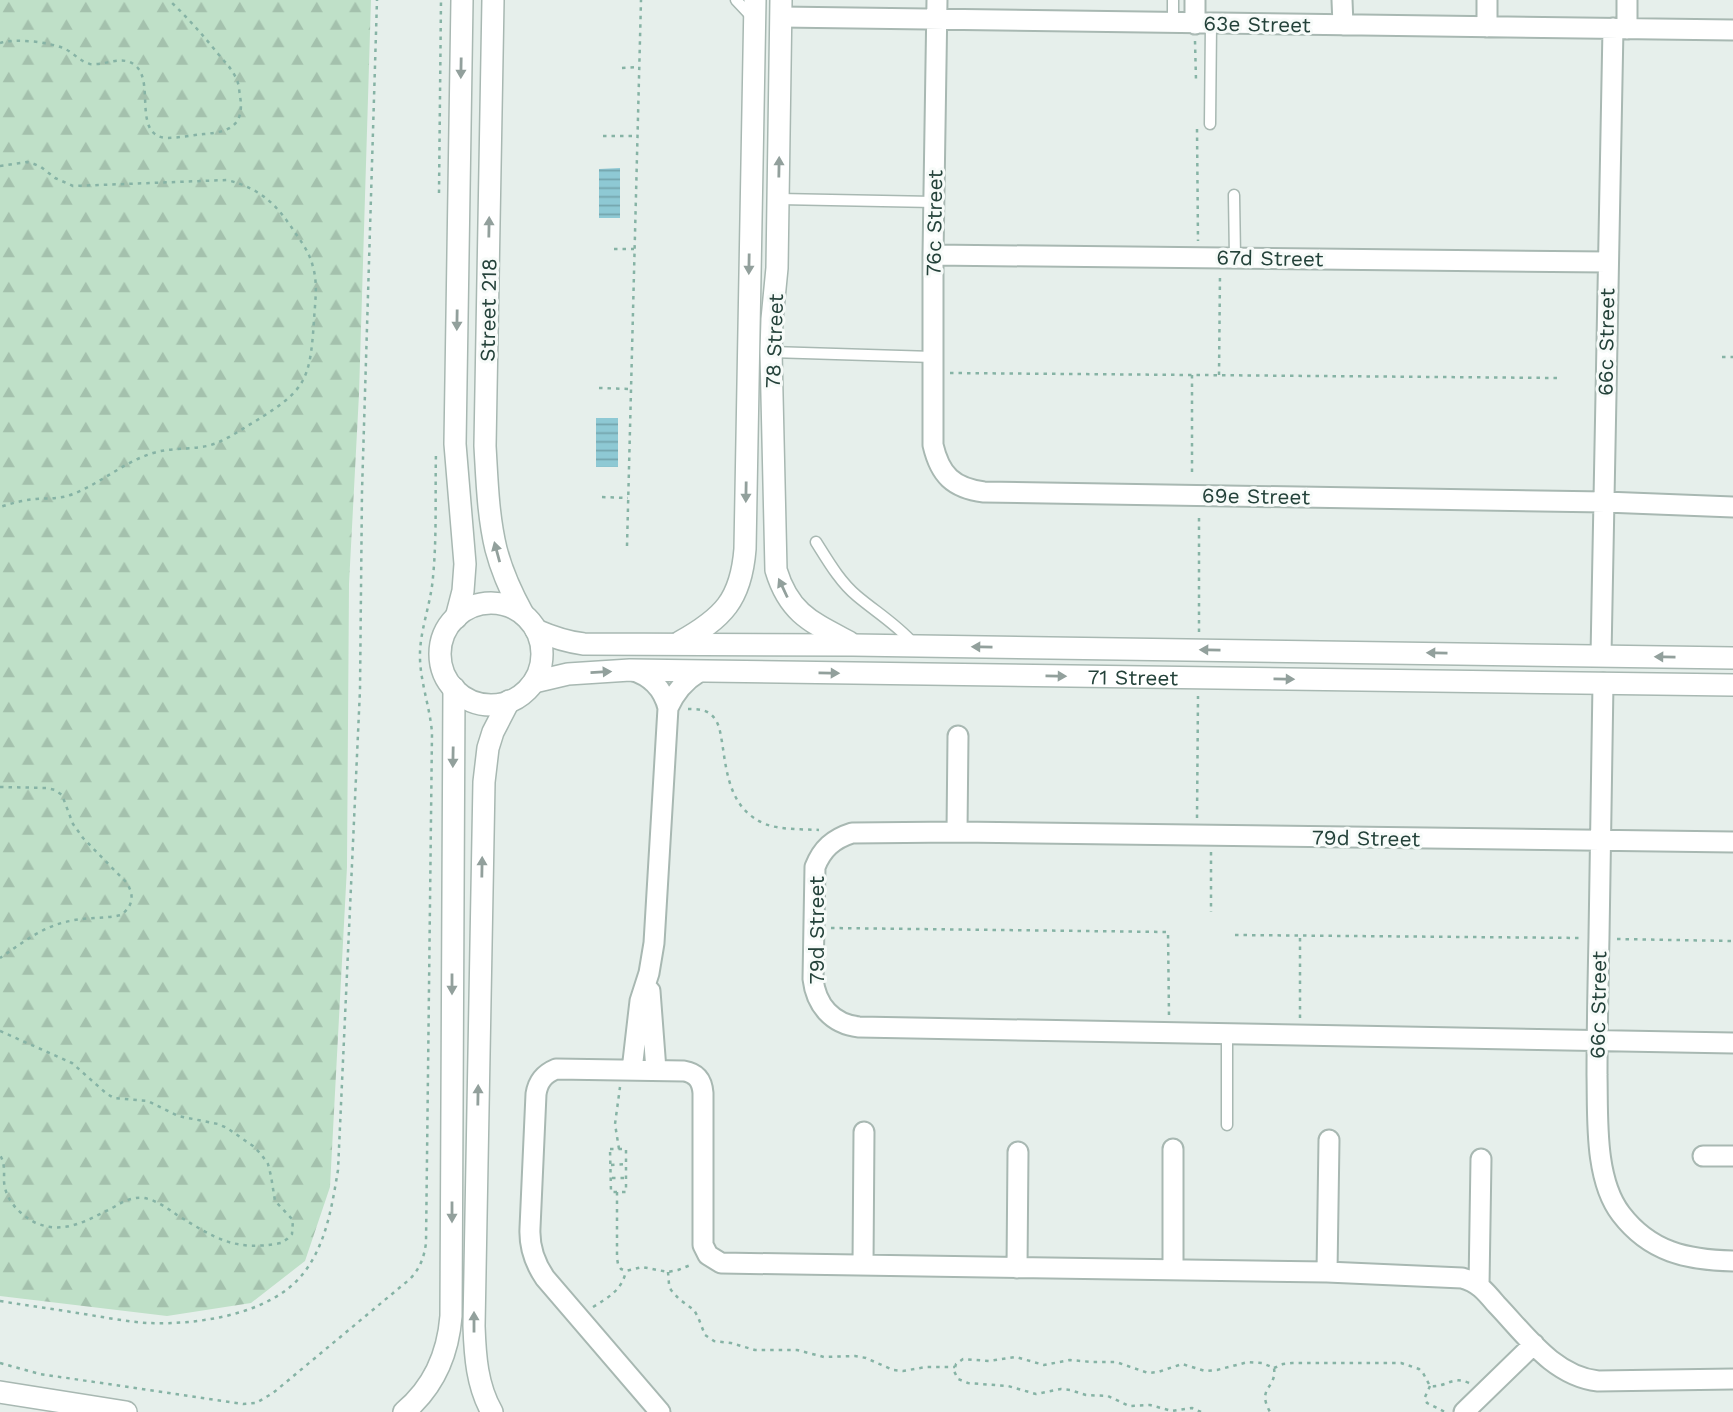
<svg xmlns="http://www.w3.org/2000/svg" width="1733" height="1412" viewBox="0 0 1733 1412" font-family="'Work Sans',sans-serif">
  <defs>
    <pattern id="forest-firs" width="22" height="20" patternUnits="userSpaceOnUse" patternTransform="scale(1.75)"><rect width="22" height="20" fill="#bfe0c8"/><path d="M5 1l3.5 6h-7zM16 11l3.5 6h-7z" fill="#a4c1ad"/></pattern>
    <pattern id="water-rules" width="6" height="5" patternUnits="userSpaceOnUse" patternTransform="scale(1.75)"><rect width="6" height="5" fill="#8ec9d4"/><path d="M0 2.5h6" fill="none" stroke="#74a5ad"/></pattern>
  </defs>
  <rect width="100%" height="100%" fill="#e6efeb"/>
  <path fill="url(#forest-firs)" d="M0 0H371L359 394 349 584 347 867 330 1187 305 1261 251 1303 167 1316 0 1296Z"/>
  <path fill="url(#water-rules)" d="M620 168V218H599V169Z
    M596 418H618V467H596Z"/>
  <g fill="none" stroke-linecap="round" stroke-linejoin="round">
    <g stroke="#a8b8b2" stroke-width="13">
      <path id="service" d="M736 0 752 17
        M1173 23V0
        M1210 124 1211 24
        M1234 195 1235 257
        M779 199 934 202
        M771 352 933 357
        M816 542C828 561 840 582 857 596 876 612 896 624 913 643
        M1227 1034V1125"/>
    </g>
    <g stroke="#a8b8b2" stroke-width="23">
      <path id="minor" d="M937 0 933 255V445C940 475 953 488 984 492L1605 502 1733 507
        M1195 0V24
        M1342 0 1343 25
        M1487 0V27
        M1627 0V29
        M781 17 1733 30
        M933 255 1607 262
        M1601 656C1606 447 1608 237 1613 28
        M631 670C651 676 663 688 668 708L654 943 649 973 640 1001 632 1070
        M1603 683C1601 768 1600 853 1599 937 1598 983 1597 1029 1597 1075 1598 1117 1594 1179 1621 1214 1650 1252 1687 1260 1733 1261
        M668 708C675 692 684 681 699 672
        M957 832 958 736
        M1733 842 957 832 852 833C833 839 822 849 815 867L813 979C816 1005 832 1024 859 1027L1733 1043
        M650 991 656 1070
        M1703 1156H1733
        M863 1264 864 1132
        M1017 1268 1018 1152
        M1173 1270V1149
        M1327 1272 1329 1140
        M1479 1286 1481 1159
        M660 1412 545 1278C534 1262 529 1247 530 1228L536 1094C538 1081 544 1074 556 1069L684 1071C696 1073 702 1080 703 1093V1245L708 1255 721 1263 1327 1272 1462 1278C1478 1282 1486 1292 1496 1304 1525 1334 1553 1376 1598 1381L1733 1379
        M1464 1412 1534 1344"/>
    </g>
    <g stroke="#a8b8b2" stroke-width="24">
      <g id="tertiary">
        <path d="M493 0 485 446C487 480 488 516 496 549 502 572 512 594 523 614"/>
        <path d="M781 0 777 268 772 319 771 352 776 570C789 613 811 622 849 642"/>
        <circle cx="491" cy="654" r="51"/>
        <path d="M456 618 463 591 465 564 455 444 462 0"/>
        <path d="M536 630C552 637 567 642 584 644L853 645 1733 658"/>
        <path d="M680 642C723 618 741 600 745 549L755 0"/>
        <path id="s1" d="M534 682 568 674 630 670 1733 685"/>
        <path d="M0 1392 126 1412"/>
        <path d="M404 1412C434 1387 448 1354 451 1316L454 688"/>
        <path d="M492 1412C477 1386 475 1356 474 1326L484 782 488 748 493 732 509 701"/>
      </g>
    </g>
    <path stroke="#86b3a5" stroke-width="2.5" stroke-dasharray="3.5 5" stroke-linecap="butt" d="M1195 41 1196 80
      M0 43C15 38 48 42 63 48 73 52 79 61 90 64 105 66 123 54 136 66 155 83 132 136 167 138 178 138 192 135 204 134 229 132 245 126 240 96 239 90 239 82 235 76 231 68 225 62 219 55 203 35 187 17 169 0
      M622 68 639 67
      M1197 129 1198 241
      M603 136H637
      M0 166 27 162 34 164 41 167 55 178 73 186 227 180C262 189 277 205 296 234 303 244 310 254 313 267 318 284 315 302 314 320 310 381 306 390 254 422 240 430 227 440 211 445 193 450 173 447 153 453 124 462 101 483 73 494 61 499 49 498 36 499 24 500 12 503 0 507
      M439 193 441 0
      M614 249H634
      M1722 357H1733
      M950 373 1560 378
      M1192 375V477
      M1219 375 1220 274
      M599 388 631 389
      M602 497 628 498
      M627 546 641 0
      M1199 632V513
      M688 709C695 709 703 709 709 713 719 720 720 731 722 742 727 775 730 809 765 824 781 830 801 829 819 830
      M0 787 47 788 55 790 62 795 73 824 83 838 126 882C135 895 133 906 121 915 104 919 87 917 70 921 43 926 22 943 0 958
      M1197 818 1198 696
      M1211 852V912
      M831 928 1168 932 1169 1016
      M1235 935 1582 938
      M1617 939 1733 941
      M1300 1018V935
      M0 1031 72 1063 107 1094 114 1098 148 1101 178 1116 218 1124 227 1128 253 1146 261 1154 268 1164 271 1176 275 1201 293 1220 292 1234 287 1239 281 1243C234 1252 215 1238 177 1215 167 1208 156 1200 144 1198 132 1197 124 1201 114 1207 88 1220 63 1236 34 1222 18 1213 5 1199 4 1181 4 1172 5 1163 0 1155
      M610 1149H626V1192H611Z
      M619 1149 615 1124 620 1087
      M611 1165 626 1164
      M612 1178H626
      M617 1192V1258L618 1264 621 1269 626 1271 642 1267 668 1272 678 1270 693 1264
      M668 1272 669 1284 671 1290 679 1299 694 1310 698 1317 705 1335 714 1341 731 1343 755 1350H797L824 1357 855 1356 866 1358 893 1370 903 1371 926 1367H955
      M0 1301C30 1306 60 1310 90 1315 109 1318 129 1322 148 1323 197 1325 269 1315 302 1275 326 1246 332 1206 338 1170L360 690 362 491 377 0
      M593 1307C609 1297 622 1290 626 1271
      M0 1363 40 1374 243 1404 256 1403 273 1393 410 1279C420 1268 424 1258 426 1243L432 733C430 706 419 679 420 652 421 627 431 603 433 577 437 536 435 493 436 452
      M1274 1368 1283 1364 1292 1363H1401L1419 1369 1423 1373 1430 1386C1446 1388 1452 1375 1469 1383
      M1430 1386 1425 1397 1427 1403 1445 1412
      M1201 1412 1192 1408 1172 1411 1150 1405 1129 1406 1108 1396 1086 1395 1070 1390 1061 1389 1036 1394 1008 1386 968 1383 958 1379 954 1371 956 1364 963 1359 989 1361 1016 1357 1044 1365 1070 1360 1092 1362H1116L1148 1373 1158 1372 1182 1364 1205 1371 1217 1370 1248 1362 1262 1363 1274 1368C1277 1389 1256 1387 1270 1412"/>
    <use href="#service" stroke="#fff" stroke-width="10"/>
    <use href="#minor" stroke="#fff" stroke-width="19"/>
    <use href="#tertiary" stroke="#fff" stroke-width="21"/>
  </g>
  <defs><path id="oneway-solid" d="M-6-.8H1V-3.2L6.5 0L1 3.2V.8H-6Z" transform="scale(1.75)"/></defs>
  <g fill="#92a09c">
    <use href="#oneway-solid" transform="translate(461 68) rotate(91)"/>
    <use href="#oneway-solid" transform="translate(779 167) rotate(-89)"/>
    <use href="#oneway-solid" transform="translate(489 227) rotate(-89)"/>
    <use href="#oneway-solid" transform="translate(749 264) rotate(91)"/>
    <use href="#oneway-solid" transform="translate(457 320) rotate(91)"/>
    <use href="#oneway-solid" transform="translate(746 492) rotate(91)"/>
    <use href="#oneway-solid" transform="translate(497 552) rotate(-105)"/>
    <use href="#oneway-solid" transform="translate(783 588) rotate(-115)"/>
    <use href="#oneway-solid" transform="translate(982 647) rotate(-179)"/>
    <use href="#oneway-solid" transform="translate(1210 650) rotate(-179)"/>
    <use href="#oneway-solid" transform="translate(1437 653) rotate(-179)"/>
    <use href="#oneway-solid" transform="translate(1665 657) rotate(-179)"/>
    <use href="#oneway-solid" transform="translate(601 672) rotate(-3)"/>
    <use href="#oneway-solid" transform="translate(829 673) rotate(1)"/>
    <use href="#oneway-solid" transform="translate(1056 676) rotate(1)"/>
    <use href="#oneway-solid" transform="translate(1284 679) rotate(1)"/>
    <use href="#oneway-solid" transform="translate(453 757) rotate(91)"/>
    <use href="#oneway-solid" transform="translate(482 867) rotate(-89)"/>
    <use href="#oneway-solid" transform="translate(452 984) rotate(90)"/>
    <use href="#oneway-solid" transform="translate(478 1095) rotate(-89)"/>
    <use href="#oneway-solid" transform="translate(452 1212) rotate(90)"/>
    <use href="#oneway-solid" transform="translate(474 1322) rotate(-90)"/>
  </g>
  <g text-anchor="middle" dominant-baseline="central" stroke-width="6" stroke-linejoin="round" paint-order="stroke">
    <g font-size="21" fill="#24423a" stroke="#f7fbf9">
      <text transform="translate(1257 24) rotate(1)">63e Street</text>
      <text transform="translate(934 223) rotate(-89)">76c Street</text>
      <text transform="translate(1270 258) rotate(1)">67d Street</text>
      <text transform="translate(488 310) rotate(-89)">Street 218</text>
      <text transform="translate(774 341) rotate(-88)">78 Street</text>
      <text transform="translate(1606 342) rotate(-89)">66c Street</text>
      <text transform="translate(1256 496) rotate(1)">69e Street</text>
      <text stroke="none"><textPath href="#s1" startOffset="600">71 Street</textPath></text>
      <text transform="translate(1366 838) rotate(1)">79d Street</text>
      <text transform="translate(816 930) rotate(-90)">79d Street</text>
      <text transform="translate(1598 1005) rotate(-89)">66c Street</text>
    </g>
  </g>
</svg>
